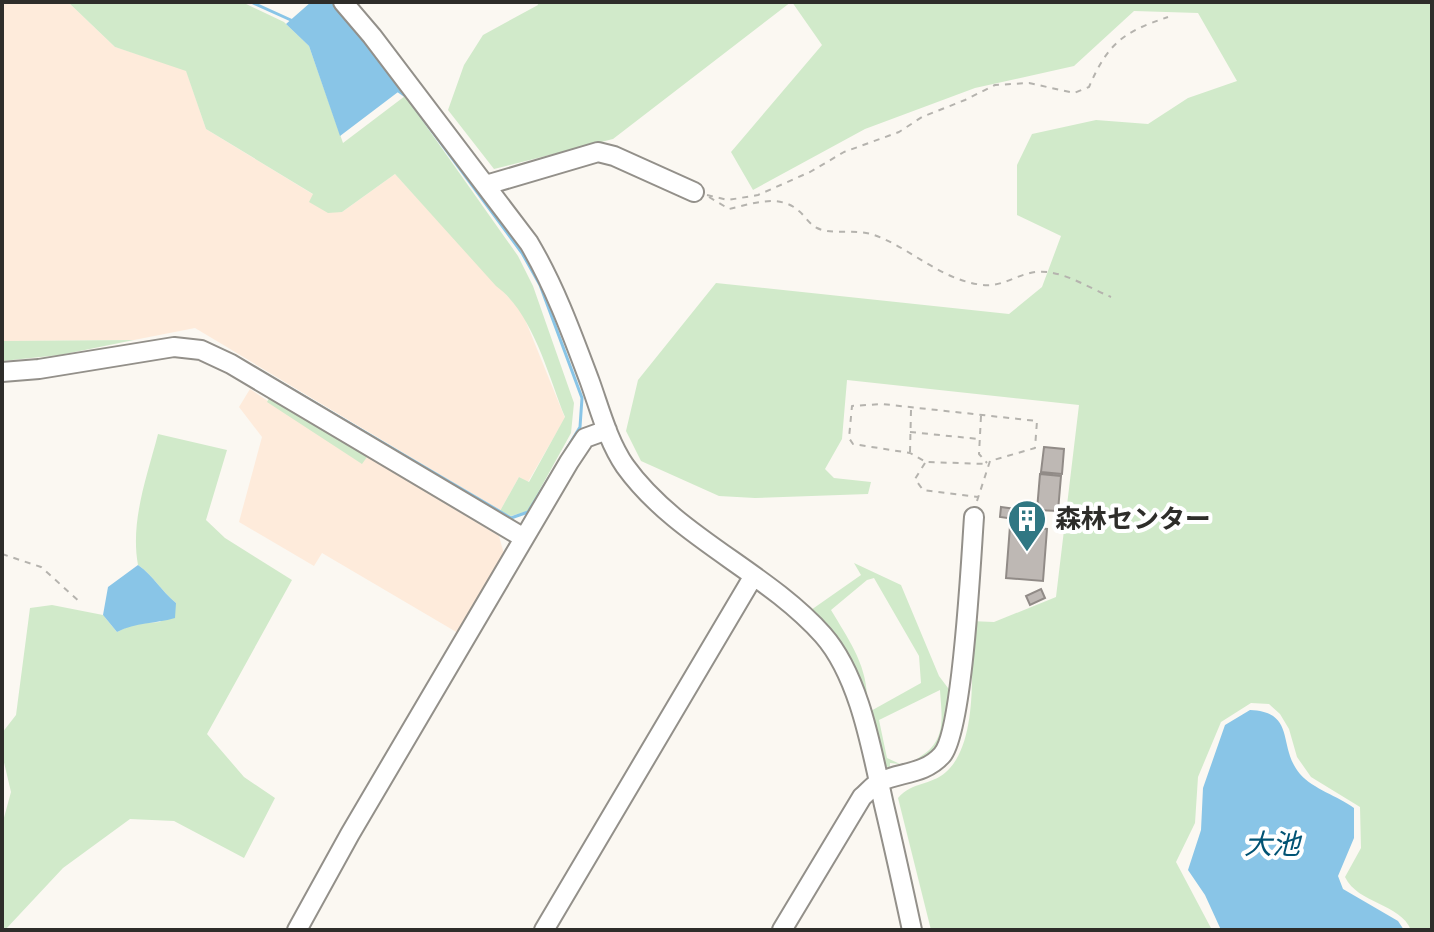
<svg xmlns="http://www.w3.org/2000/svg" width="1434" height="932" viewBox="0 0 1434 932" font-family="'Space Grotesk','Noto Sans JP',sans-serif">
  <rect width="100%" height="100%" fill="#fbf8f2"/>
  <path fill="#feebdb" d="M2 2H68L115 47 186 70 206 129 342 212 395 174 522 312 565 418 528 482 519 477 500 511 195 328 134 340 2 341Z
    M250 389 361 463 367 457 499 536 504 554 458 633 322 553 314 566 239 522 262 437 239 407Z"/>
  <path fill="#d1eaca" d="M68 2H242L284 22 309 46 343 143 405 96 518 256 533 286 574 403 571 433 528 511 511 516 500 511 519 477 529 482 565 417C548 375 533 313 496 286L395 174 342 212 328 213 309 202 313 194 206 129 186 71 115 47Z
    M537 2H791L613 139 494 169 448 110 464 65 483 35 538 5Z
    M792 2H1432V930H1411C1400 903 1358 904 1345 877L1361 848 1360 807 1311 777 1297 757 1289 729 1280 714 1269 704 1251 703 1221 722 1198 777 1195 823 1176 862 1212 930H931L898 798C913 781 930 786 946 772 979 743 972 662 970 621L994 622 1056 597 1079 405 847 380 842 439 825 469 834 478 871 482 868 494 755 498 719 496 641 461 626 431 638 380 716 283 1009 314 1042 287 1061 236 1017 215V165L1032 134 1096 120 1148 124 1188 98 1237 81 1198 13 1134 11 1074 66 975 88 865 129 753 190 731 152 822 45Z
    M134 340 60 355 2 361V341Z
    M269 398 367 457 362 464 267 402Z
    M158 434 227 450 206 520 225 538 292 580 207 734 244 777 275 798 244 858 174 821 130 819 63 868 5 930H2V825L11 792 2 754V733L16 715 30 608 52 605 103 615 117 632 133 624 160 622 176 603C161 591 154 576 138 565 130 521 147 477 158 434Z
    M854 563 901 585 939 676 951 692C947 722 944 753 912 766 916 757 925 755 931 748 946 732 941 710 940 690L879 720 887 758 900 764 890 763V768L884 765 869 712 921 683 919 656 874 578 867 580 831 610C847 637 866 663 867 696L845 650 825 622 811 610 861 575Z"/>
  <path fill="#89c5e7" d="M311 2H332L402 89 340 136 309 46 286 24Z
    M138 565C154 576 161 591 176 603L175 618C155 624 136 622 117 632L103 615 108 587Z
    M1250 710C1297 712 1277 747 1300 774 1313 789 1338 796 1354 808V838L1338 876 1343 889 1398 921 1404 930H1221L1205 895 1188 870 1201 830 1203 788 1225 725Z"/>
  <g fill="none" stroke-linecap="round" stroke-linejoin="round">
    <path stroke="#89c5e7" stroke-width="3" d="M251 2 293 21
      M397 90 407 97 522 253 540 285 582 398 580 427 561 458
      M254 367 511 518 528 512 557 465"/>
  </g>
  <path fill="#beb8b4" stroke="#918b87" stroke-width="2" d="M1044 447 1064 449 1062 474 1041 472Z
    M1040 474 1061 476 1058 511 1037 510Z
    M1001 507 1031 511 1029 521 1000 517Z
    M1010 526 1047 529 1043 581 1006 578Z
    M1041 589 1045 598 1030 605 1026 596Z"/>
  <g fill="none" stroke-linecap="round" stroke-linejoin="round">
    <g stroke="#93908a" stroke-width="22">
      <path id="minor" d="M343 2 372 36 529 243C555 287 572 334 590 382 600 410 608 441 625 466 676 537 766 571 823 635 860 677 872 752 884 805 894 847 903 888 912 930
        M486 185 598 152 614 156 694 192
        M2 372 39 369 174 347 201 350 231 364 524 538
        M297 930 350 834 569 462 585 438 607 430
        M544 930 753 577
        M782 930 862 797C868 792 874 784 881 781 902 772 925 774 942 755 963 731 971 558 974 517"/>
    </g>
    <path stroke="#b5b3ae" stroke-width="2" stroke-dasharray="6 6" stroke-linecap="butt" d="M707 195 728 200 758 195 810 172 844 152 899 132 922 117 965 100 995 85 1029 83 1074 93 1089 87C1108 43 1123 32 1168 17
      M709 197 729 209C752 204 779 193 799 211 805 216 809 224 817 228 831 235 853 229 871 234 909 246 939 280 983 285 1003 287 1017 274 1036 272 1061 269 1089 288 1111 297
      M981 416 979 454 987 463
      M910 432 979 439
      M910 452 911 410
      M925 463 915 479 923 490 978 497
      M977 501 990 461 1035 448 1037 421 882 404 852 406 849 438 853 444 910 453 926 462 988 464
      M2 554 41 567 80 602"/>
    <use href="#minor" stroke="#fff" stroke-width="18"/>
  </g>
  <defs>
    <g id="building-pin" transform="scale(2)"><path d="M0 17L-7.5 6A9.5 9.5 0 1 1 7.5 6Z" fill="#307783" stroke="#fff"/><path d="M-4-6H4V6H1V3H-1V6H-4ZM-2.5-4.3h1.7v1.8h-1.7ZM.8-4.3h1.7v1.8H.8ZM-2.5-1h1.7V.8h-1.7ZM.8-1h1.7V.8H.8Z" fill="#fff"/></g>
  </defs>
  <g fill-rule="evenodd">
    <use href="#building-pin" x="1027" y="519"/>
  </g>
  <g text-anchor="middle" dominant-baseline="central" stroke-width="8" stroke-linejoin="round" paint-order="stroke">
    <g font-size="26" font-weight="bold" fill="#2e2d2a" stroke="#fff" text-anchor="start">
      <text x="1055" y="519">森林センター</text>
    </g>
    <g font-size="28" font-style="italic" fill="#015374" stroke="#fff">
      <text x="1272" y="844">大池</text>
    </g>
  </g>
  <rect width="1434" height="932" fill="none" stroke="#2e2d2a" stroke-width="8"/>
</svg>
